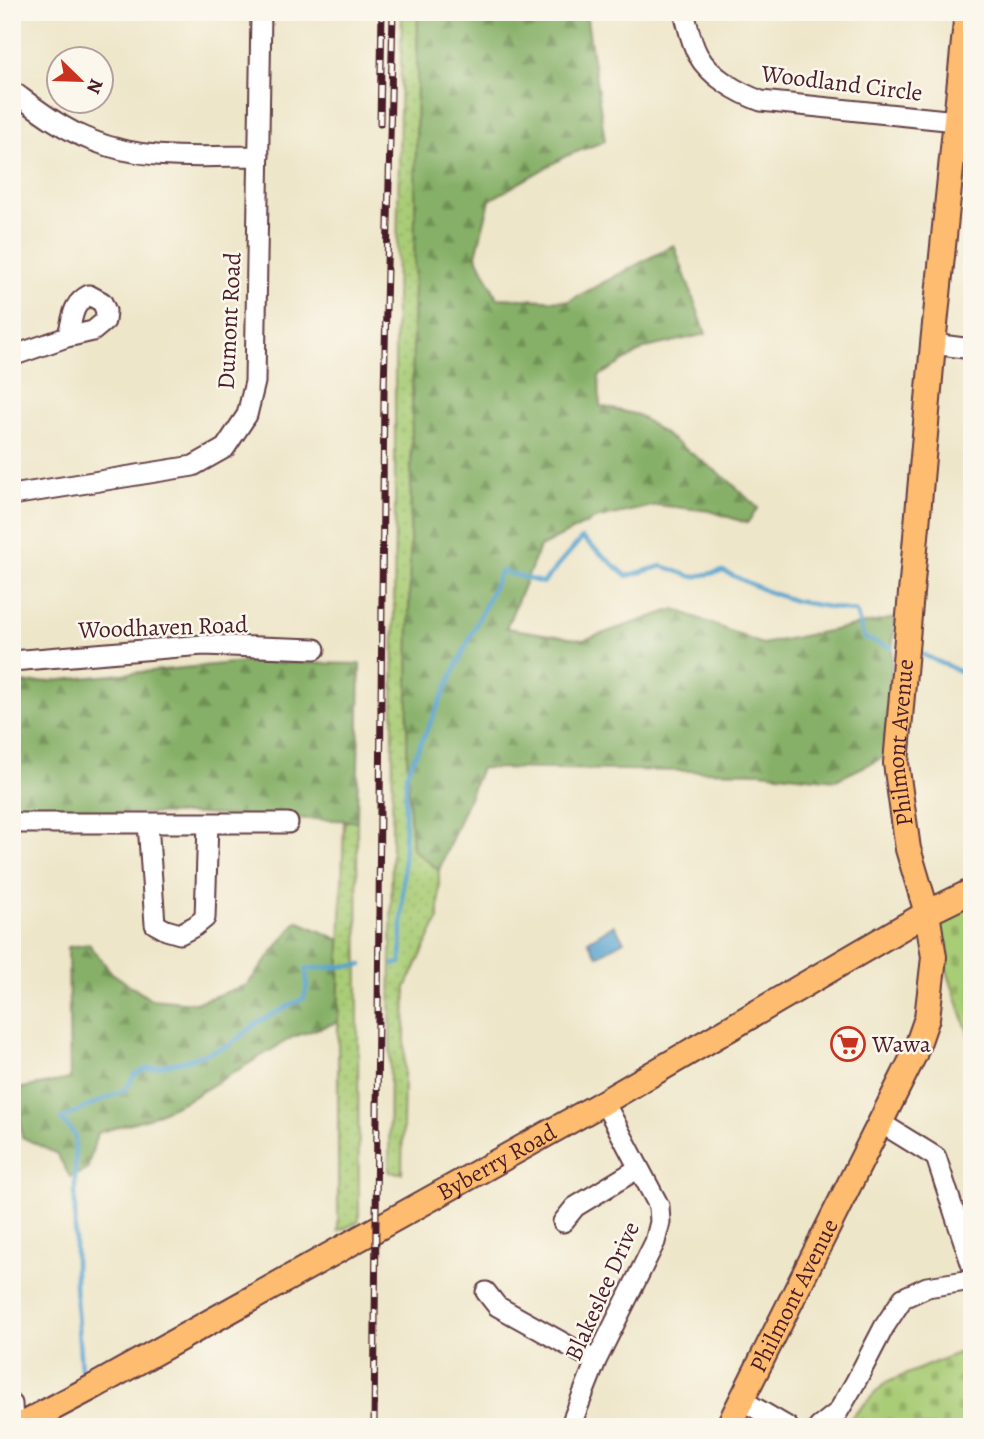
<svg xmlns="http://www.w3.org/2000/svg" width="984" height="1439" viewBox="0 0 984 1439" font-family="Alegreya,serif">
  <defs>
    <pattern id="grass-dots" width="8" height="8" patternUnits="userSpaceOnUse" patternTransform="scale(1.75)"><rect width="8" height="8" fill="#a9cc76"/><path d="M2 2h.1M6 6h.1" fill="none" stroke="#93af66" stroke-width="1.8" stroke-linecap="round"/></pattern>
    <pattern id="forest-firs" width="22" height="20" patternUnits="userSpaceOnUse" patternTransform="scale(1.75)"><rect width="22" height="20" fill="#86b067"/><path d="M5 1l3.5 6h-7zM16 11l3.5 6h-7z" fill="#708f55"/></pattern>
    <pattern id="cemetery-stones" width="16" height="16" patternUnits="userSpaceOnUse" patternTransform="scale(1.75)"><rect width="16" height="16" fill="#a9cc76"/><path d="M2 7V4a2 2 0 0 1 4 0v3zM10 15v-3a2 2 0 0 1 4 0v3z" fill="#93af66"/></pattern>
  </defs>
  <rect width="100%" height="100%" fill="#fbf7ec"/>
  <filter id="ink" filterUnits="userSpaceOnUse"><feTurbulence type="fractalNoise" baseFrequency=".0143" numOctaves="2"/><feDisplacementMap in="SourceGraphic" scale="14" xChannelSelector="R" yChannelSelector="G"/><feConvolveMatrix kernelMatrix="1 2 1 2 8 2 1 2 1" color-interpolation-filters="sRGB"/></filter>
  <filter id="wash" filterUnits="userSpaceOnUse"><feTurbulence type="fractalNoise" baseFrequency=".00686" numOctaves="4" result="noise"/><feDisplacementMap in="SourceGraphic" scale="28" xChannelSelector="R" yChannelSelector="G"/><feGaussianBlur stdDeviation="1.57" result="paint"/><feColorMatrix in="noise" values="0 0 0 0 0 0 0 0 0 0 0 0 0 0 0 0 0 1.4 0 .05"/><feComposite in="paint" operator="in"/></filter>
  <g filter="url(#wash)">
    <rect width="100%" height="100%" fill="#eee6c9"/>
    <path fill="url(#grass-dots)" stroke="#7a7650" stroke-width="2" d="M402 12H418L407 757 412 849 439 870V918L406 987 402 1173 389 1172 395 498V350Z
      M344 821H357L359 1222 338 1231V1022Z"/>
    <path fill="url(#forest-firs)" stroke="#686849" stroke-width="2" d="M418 12H586L605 141 566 156 490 200 476 255 497 298 569 301 674 245 706 334 646 348 599 376 600 406 638 415 727 479 758 508 747 523 710 511 657 505 595 519 540 547 506 628 583 640 675 609 762 644 895 618 884 757 836 780 760 772 481 768 439 870 412 849 407 757Z
      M243 662 360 664 357 821 197 814 12 812V685Z
      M297 921 340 940 338 1022 293 1037 189 1099 148 1118 97 1133 87 1170 70 1177 57 1154 22 1137 17 1089 70 1079 68 947 89 944 112 973 150 999 195 1003 247 985Z"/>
    <path fill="url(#cemetery-stones)" stroke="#7a7650" stroke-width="2" d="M972 891V1044L927 913Z
      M962 1351H972V1427H842L885 1383Z"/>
    <path fill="#55a2ce" stroke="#50607c" stroke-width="2" d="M614 925 624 941 597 956 588 941Z"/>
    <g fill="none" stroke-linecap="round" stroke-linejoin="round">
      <path stroke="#55a2ce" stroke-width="4.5" d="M915 651 972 677
        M394 964 401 963 406 775 501 571 543 583 582 538 627 576 662 566 693 577 723 571 766 591 795 601 856 612 864 638 892 648
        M81 1369 75 1286V1135L61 1119 126 1089 134 1075 143 1070 187 1060 228 1046 260 1021 304 998 307 986 306 969 362 965
        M84 1427V1425"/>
    </g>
  </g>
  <g filter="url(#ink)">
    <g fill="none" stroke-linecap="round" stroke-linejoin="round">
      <g stroke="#633d43" stroke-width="23">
        <path id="minor" d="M684 12C688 26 691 43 698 55 710 77 739 93 761 101L956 121
          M12 91C37 109 62 129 91 140 143 162 203 156 259 156
          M933 344 972 349
          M12 356 67 337 93 331 105 321 106 311 102 302 89 295C70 305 74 319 67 337
          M12 495 193 466 225 448 247 415 255 382 261 12
          M12 661 203 645 315 649
          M12 823H288
          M148 823 155 924 166 930 180 934 195 926 205 918 208 823
          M881 1123 936 1157 972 1266
          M563 1222 575 1207 639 1168
          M486 1292 497 1306 596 1361
          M740 1399 788 1427
          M12 1404 13 1427
          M570 1427 596 1361 655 1242 660 1222 659 1206 604 1102
          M819 1427 838 1412 855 1383 884 1327 903 1298 927 1287 972 1280"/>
      </g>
      <g stroke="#633d43" stroke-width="28">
        <g id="major">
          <path id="s1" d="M17 1427 93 1387 604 1102 927 913 972 891"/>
          <path id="s2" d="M728 1427 914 1055 927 1018 934 957 927 913 908 849 896 763 933 344 967 12"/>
        </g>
      </g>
      <use href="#minor" stroke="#fff" stroke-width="19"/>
      <use href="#major" stroke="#fdbc6f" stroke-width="24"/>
      <g stroke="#4a1f2b" stroke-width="7">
        <path id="rail" d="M380 124 382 12
          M374 1427 384 393 393 12"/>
      </g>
      <use href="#rail" stroke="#fbf7ec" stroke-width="4.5" stroke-dasharray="13" stroke-linecap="butt"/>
    </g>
  </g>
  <defs>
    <g id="supermarket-ring" transform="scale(1.75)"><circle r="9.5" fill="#fbf7ec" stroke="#c8321e" stroke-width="1.5"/><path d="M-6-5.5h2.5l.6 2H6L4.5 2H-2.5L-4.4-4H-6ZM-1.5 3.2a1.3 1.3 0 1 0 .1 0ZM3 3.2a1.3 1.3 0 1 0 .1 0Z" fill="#c8321e"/></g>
  </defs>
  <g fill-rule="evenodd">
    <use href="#supermarket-ring" x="848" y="1044"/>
  </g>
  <g text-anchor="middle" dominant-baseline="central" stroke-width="5" stroke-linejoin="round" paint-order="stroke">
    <g font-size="24" fill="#4a1f2b" stroke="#fbf7ec">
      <text transform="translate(842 83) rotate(7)">Woodland Circle</text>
      <text transform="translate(229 321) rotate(-87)">Dumont Road</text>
      <text transform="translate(163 627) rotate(-2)">Woodhaven Road</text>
      <text stroke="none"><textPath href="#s2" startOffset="735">Philmont Avenue</textPath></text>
      <text stroke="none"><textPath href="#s1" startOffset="548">Byberry Road</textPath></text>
      <text transform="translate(602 1291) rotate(-66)">Blakeslee Drive</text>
      <text stroke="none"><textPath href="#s2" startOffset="147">Philmont Avenue</textPath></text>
    </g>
    <g font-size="24" fill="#4a1f2b" stroke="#fbf7ec" text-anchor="start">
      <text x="872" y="1044">Wawa</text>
    </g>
  </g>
  <rect width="984" height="1439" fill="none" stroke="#fbf7ec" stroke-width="42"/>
  <g transform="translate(80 80) rotate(113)"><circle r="33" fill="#fbf7ec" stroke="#b4a19f" stroke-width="2"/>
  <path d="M0-5L12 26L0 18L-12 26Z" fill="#c8321e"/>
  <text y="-10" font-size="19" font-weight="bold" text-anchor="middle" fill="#4a1f2b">N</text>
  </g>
</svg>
